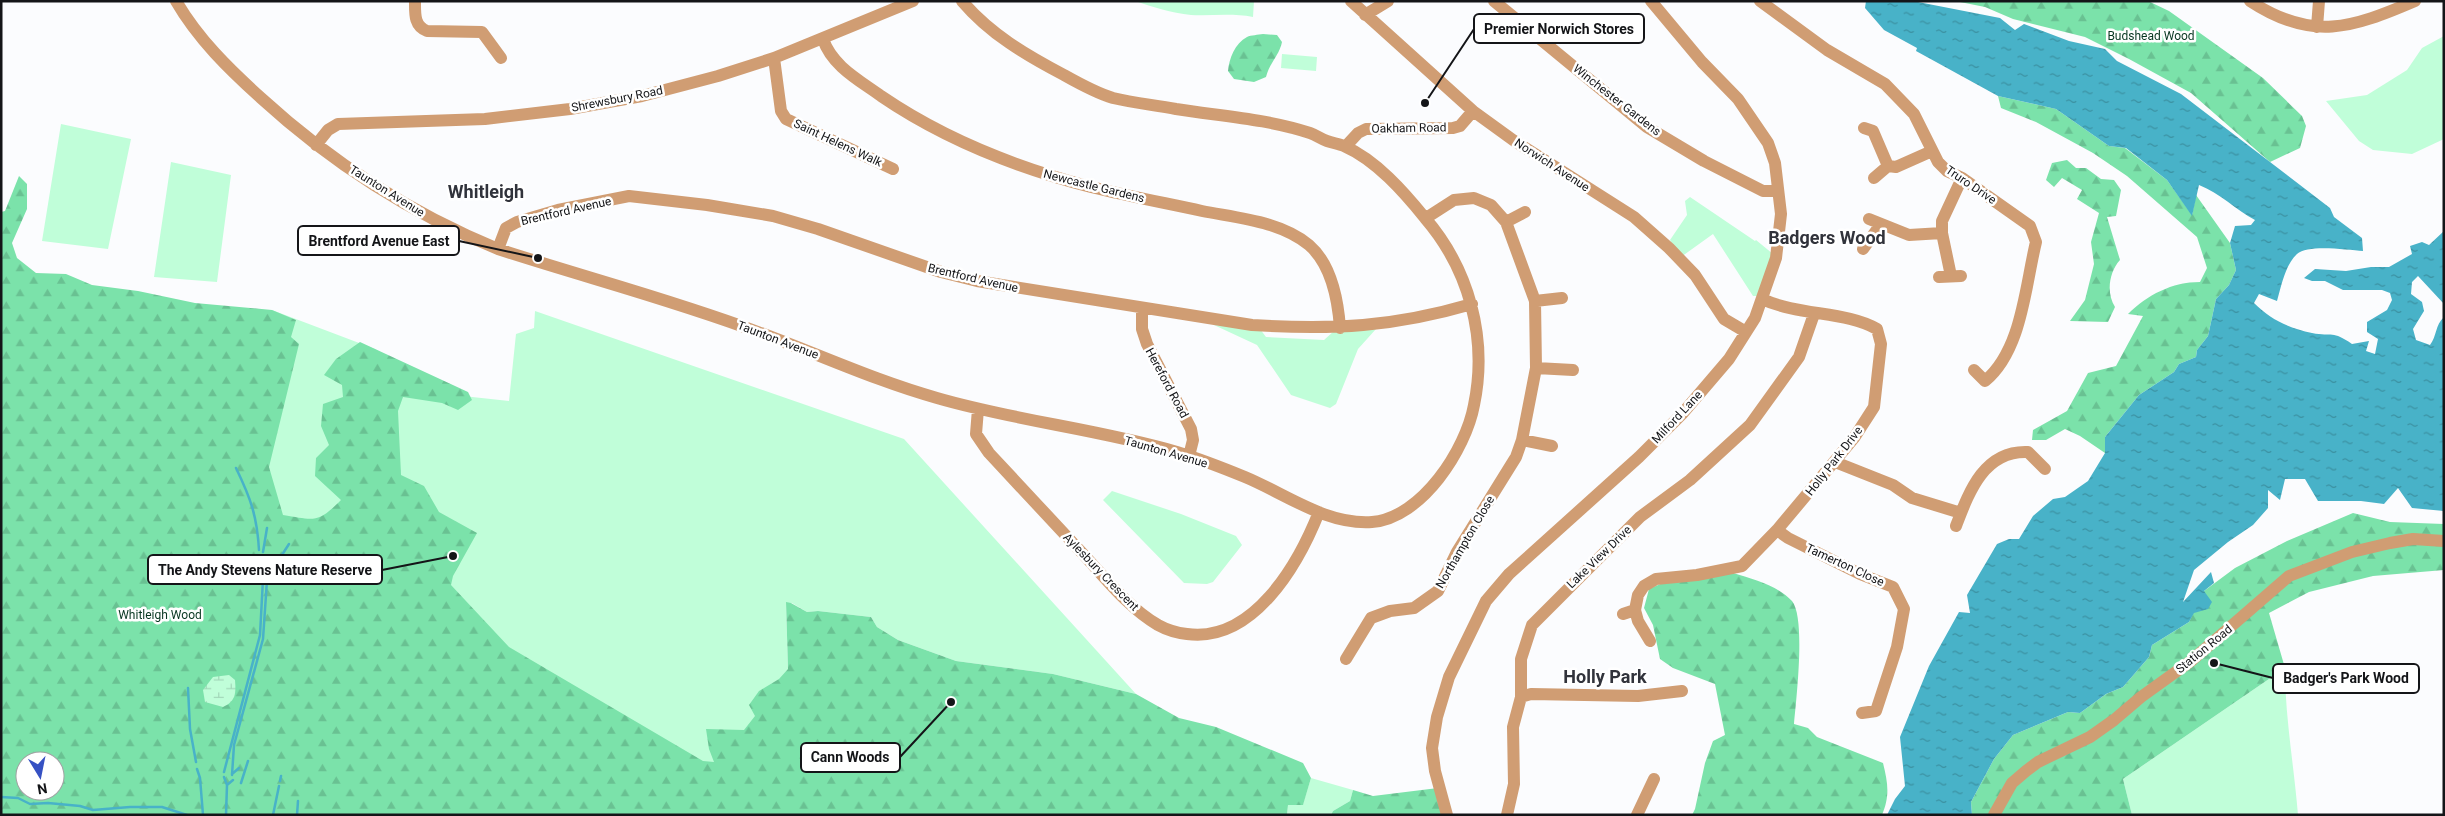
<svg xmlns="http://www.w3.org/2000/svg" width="2445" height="816" viewBox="0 0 2445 816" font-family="Roboto,sans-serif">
  <defs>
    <pattern id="forest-firs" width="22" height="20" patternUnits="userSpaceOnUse" patternTransform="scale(1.25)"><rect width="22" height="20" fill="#7be2aa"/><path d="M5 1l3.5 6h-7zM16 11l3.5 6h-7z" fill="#69c192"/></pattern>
    <pattern id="wetland-marsh" width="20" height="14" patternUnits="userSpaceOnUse" patternTransform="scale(1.25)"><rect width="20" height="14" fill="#c0fed9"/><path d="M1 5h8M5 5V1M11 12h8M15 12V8" fill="none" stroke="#a4d9ba"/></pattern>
    <pattern id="water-ripples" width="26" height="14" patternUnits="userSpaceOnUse" patternTransform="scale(1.25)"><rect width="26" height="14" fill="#48b2c8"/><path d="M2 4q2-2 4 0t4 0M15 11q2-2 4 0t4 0" fill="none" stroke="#3b90a1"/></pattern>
  </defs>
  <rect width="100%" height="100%" fill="#fbfcfe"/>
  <path fill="#c0fed9" d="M1135 1H1254L1253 17C1232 13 1212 16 1191 15 1171 13 1153 7 1135 1Z
    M2444 36V139L2412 154 2373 150 2359 141 2326 101 2367 95 2407 70 2422 48Z
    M1282 54 1317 57 1316 71 1281 68Z
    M61 124 131 139 108 249 42 241Z
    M171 162 231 175 217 282 154 277Z
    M1690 197 1755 241 1756 240 1773 254 1761 296H1753L1713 234 1681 257 1670 240 1687 215 1685 201Z
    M272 310 375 349 454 395 509 401 516 334 534 328 535 311 904 439 1136 694 1053 674 956 661 898 640 877 627 871 617 818 611 807 612 792 603H786L788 669 1004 758 345 815 252 486 265 339Z
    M1214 325 1260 329 1266 337 1324 340 1334 331 1376 329 1358 349 1336 404 1330 408 1291 395 1257 345Z
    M1112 491 1181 514 1236 536 1242 545 1213 582 1207 584 1184 583 1103 500Z
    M2285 668C2285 717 2294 766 2298 815H2132L2123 779Z
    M1311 778 1353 790 1350 801 1333 811 1331 815H1287L1288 805 1303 804Z"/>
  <path fill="url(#forest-firs)" fill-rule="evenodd" d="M1955 1H2148L2169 11 2263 78 2302 116 2306 126 2300 148 2270 162 2191 93 2129 59 2085 37 2013 19 1985 7Z
    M1263 34 1277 35 1282 42C1279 56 1270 62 1266 77L1254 82 1234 79 1228 71C1229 59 1235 43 1247 37 1251 35 1258 35 1263 34Z
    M1998 96 2056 109 2109 146 2125 148 2167 180 2192 215 2196 195 2230 243 2236 270 2229 285 2216 299 2208 336 2197 350 2196 357 2179 364 2174 372 2139 395 2105 437V453L2080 436 2065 429 2046 440H2032L2033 430 2067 411 2088 373 2116 366 2143 316 2128 314C2147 295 2172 282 2200 282L2207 268 2197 237 2127 176 2093 153 2036 122 2001 108Z
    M2067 160 2076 168H2086L2101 179 2114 180 2121 190 2116 216 2107 217 2120 260C2109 272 2106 293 2115 307L2108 322 2070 321 2085 300 2094 264 2091 242 2099 213 2077 199 2082 190 2062 178 2054 187 2046 180 2052 163Z
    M19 176 27 184V209L12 243 17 258 36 273 66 274 92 285 138 291 195 303 272 310 296 320 291 337 299 344 269 467 283 515C315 520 317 524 341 500L315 476 316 458 329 445 321 426 323 404 343 397 342 385 324 375 336 359 360 342 468 392 472 400 458 410 442 403 403 397 398 411 401 475 424 486 439 512 477 533 453 576 451 585 509 647 703 761 714 762 709 749 706 729 744 730 755 716 749 705 759 691 779 679 788 669 786 602 791 603 807 612 818 611 871 617 877 627 898 640 956 661 1053 674 1136 694 1179 718 1216 727 1303 763 1311 778 1303 805H1288L1287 815H1V212L5 211ZM25 761H55V791H25Z
    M2353 513 2390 522 2444 524V570L2373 576 2309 592 2269 613 2285 668 2123 779 2132 815H1972L1971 802 1994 759 2013 735 2068 712 2080 713 2106 694 2123 687 2149 657 2152 645 2189 622 2204 591 2235 568 2287 541Z
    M1733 573C1753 579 1777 585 1792 601 1806 618 1796 701 1794 724L1808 728 1817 737 1883 763C1888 783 1890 796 1882 815H1692L1695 809 1705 763 1713 741 1725 735 1715 684 1673 668 1660 659 1653 625 1644 608 1649 589 1665 582Z
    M1438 788 1446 815H1331L1333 811 1350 801 1353 790 1373 796Z"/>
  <path fill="url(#wetland-marsh)" d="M229 675 235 680C236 693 236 701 223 707L205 702 203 690 213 677Z"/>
  <path fill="url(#water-ripples)" d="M1866 1H1913L2000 18 2015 30 2024 24 2069 41 2105 49 2117 61 2181 94 2330 208 2334 217 2362 238 2363 251C2347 250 2308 244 2297 254 2285 265 2281 287 2277 301L2259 294 2254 303C2271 320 2289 328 2312 333 2333 337 2332 330 2352 344L2369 341 2366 351 2375 354 2378 339 2367 332V322L2387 310 2392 300 2390 293 2382 290H2343L2325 281H2312L2304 278 2315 269 2346 271 2371 267H2389L2412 254 2410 246 2422 242 2429 245 2444 231V304L2418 276 2412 282 2411 294 2422 302 2424 311 2413 329 2416 340 2430 345C2437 336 2435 325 2444 317V511L2412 508 2398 488 2384 504 2361 501H2318L2305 479H2285L2280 500 2268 490V508L2253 525 2228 542 2194 570 2183 602 2211 572 2214 583 2204 591 2212 602 2208 609 2194 613 2189 622 2152 645 2149 657 2123 687 2106 694 2080 713 2068 712 2013 735 1994 759 1971 802 1972 815H1887L1895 799 1905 786 1900 737 1929 666 1959 612 1970 613 1967 595 1997 544 2009 539H2019L2033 516 2053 499 2065 497 2088 481 2105 453V437L2139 395 2174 372 2179 364 2196 357 2197 350 2208 336 2216 299 2229 285 2236 270 2230 243 2235 226 2251 225 2255 220C2236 210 2220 193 2199 185L2192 216 2167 180 2126 148 2109 146 2056 109 1998 96 1916 51 1917 48 1884 30 1865 8Z"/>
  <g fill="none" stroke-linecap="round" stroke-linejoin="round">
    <path stroke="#48b2c8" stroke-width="2.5" d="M236 468C251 499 257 516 259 550
      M263 552 267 528
      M280 558 289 544
      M267 580 270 577 278 563
      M188 688 190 729 196 762
      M197 769 200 778 203 815
      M224 772 260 635 263 579 257 555
      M232 774 239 768
      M232 775 234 745 263 639 267 580 261 556
      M224 777 227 785 226 815
      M280 781 281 776
      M241 783 248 761
      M227 785 233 780
      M1 797 18 798 30 804 48 803 80 806 93 810 130 807H162L187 815
      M273 815 279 786
      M297 815 298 801"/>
    <path stroke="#d09d73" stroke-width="12" d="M176 1C198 39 229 69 261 98 331 162 410 213 498 249 584 277 673 300 758 332 818 354 876 381 937 398 1016 421 1098 429 1177 452 1200 459 1223 468 1245 477 1286 494 1326 525 1372 522 1422 518 1466 449 1474 405 1488 338 1469 269 1425 218 1404 192 1376 160 1344 146 1339 144 1333 143 1327 141 1321 139 1316 135 1310 133 1268 119 1220 116 1176 109 1155 105 1134 103 1113 98 1096 93 1080 84 1064 75 1026 55 990 34 962 1
      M415 1C415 14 414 26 427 31L482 32 501 58
      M1351 1 1473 111 1513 140 1634 217 1669 248 1695 275 1724 319 1746 332
      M1494 1 1647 127 1704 161 1763 191H1778
      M1760 1 1827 50 1885 84 1914 114 1938 162 1947 171 1962 178 2030 226 2036 242C2025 287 2022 350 1985 381L1974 370
      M2250 1C2312 42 2352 28 2415 1
      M1365 15 1388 1
      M2317 27 2319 1
      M823 39C832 66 859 80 881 96 944 139 1018 168 1091 187 1128 196 1165 203 1202 211 1237 218 1280 221 1309 245 1331 264 1338 300 1340 328
      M774 58 781 111 786 119 893 169
      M1864 128 1873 131 1888 166
      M316 145 328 130 338 124 485 119 570 109 642 96 718 76 774 58 913 1
      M1346 146 1358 133 1366 129 1453 128 1460 126 1473 111
      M1874 178 1888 166 1896 167 1932 151
      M1869 219 1909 235 1942 233
      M1506 222 1525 212
      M498 249 506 228 517 222 558 210 629 196 707 205 773 216 818 229 941 272 977 281 1252 325C1334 330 1393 327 1472 304
      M1863 249 1881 224
      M1951 276 1942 233V221L1962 178
      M1939 277 1961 276
      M1535 301 1562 298
      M1142 309V329L1147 344 1191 429 1193 440 1189 456
      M1536 368 1573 370
      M978 409 976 434 989 453C1021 487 1052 521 1084 555 1107 580 1129 608 1158 625 1167 630 1178 633 1187 634 1253 643 1298 565 1319 512
      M1522 440 1552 446
      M1835 462 1893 485 1912 498 1961 513
      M1956 526C1969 492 1984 450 2028 452L2045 469
      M1777 530 1788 538 1860 574 1893 587 1904 609 1897 647 1876 711 1862 713
      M1635 610 1638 621 1650 641
      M1623 614 1635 610 1638 595 1644 586 1656 579 1697 575 1742 566 1777 530 1854 438 1874 407 1881 344 1877 329C1846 311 1799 316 1762 299
      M1346 659 1371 618 1390 611 1414 608 1438 591 1457 552 1516 457 1522 440 1536 368 1535 301 1506 222 1491 205 1474 198 1454 200 1426 218
      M1521 697 1531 694 1638 696 1682 691
      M1447 815 1435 771 1432 748 1437 717 1449 677 1486 601 1509 574 1639 457 1682 414 1729 359 1755 318 1776 258 1781 214 1775 163 1768 143 1738 99 1702 62 1651 1
      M1507 815 1514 784 1513 727 1521 697V659L1532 625 1640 517 1690 480 1750 425 1799 357 1814 314
      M1637 815 1654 779
      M1994 815 2012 783 2026 771 2038 762 2090 737 2114 720 2141 697 2191 661 2289 576 2352 552 2390 543 2413 539 2444 541"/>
  </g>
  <g text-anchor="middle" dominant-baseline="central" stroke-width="5" stroke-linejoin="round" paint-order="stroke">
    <g font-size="12" fill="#073620" stroke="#fff">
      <text x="2151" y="36">Budshead Wood</text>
      <text x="160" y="615">Whitleigh Wood</text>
    </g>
    <g font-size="12" fill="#141518" stroke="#fff">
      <text transform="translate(617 99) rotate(-11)">Shrewsbury Road</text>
      <text transform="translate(1617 100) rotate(38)">Winchester Gardens</text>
      <text transform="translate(1409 128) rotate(-1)">Oakham Road</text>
      <text transform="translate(838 143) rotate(25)">Saint Helens Walk</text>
      <text transform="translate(1552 165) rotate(33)">Norwich Avenue</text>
      <text transform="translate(1971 185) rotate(34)">Truro Drive</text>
      <text transform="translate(1094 186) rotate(14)">Newcastle Gardens</text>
      <text transform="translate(387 191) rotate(32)">Taunton Avenue</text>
      <text transform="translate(566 211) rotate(-13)">Brentford Avenue</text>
      <text transform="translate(973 278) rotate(13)">Brentford Avenue</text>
      <text transform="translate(778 340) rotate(21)">Taunton Avenue</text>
      <text transform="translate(1167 383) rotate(62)">Hereford Road</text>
      <text transform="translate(1677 417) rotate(-47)">Milford Lane</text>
      <text transform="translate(1166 452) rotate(16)">Taunton Avenue</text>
      <text transform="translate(1834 461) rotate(-52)">Holly Park Drive</text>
      <text transform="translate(1465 542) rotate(-60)">Northampton Close</text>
      <text transform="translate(1599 557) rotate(-44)">Lake View Drive</text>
      <text transform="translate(1845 565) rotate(25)">Tamerton Close</text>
      <text transform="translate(1101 572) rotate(46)">Aylesbury Crescent</text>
      <text transform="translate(2204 649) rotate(-39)">Station Road</text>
    </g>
    <g font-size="18" font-weight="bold" fill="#31333b" stroke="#fff">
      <text x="486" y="191">Whitleigh</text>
      <text x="1827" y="237">Badgers Wood</text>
      <text x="1605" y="676">Holly Park</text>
    </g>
  </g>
  <path fill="none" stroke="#141518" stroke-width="2" d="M1425 103L1474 29M538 258L459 241M453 556L382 570M2214 663L2273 678M951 702L900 757"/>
  <g fill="#141518" stroke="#fff" stroke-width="2">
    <circle cx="1425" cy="103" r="5"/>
    <circle cx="538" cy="258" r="5"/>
    <circle cx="453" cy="556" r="5"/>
    <circle cx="2214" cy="663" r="5"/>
    <circle cx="951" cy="702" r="5"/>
  </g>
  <g fill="#fff" stroke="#141518" stroke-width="2">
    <rect x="1474" y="14" width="170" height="29" rx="5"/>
    <rect x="298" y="226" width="161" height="29" rx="5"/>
    <rect x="148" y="555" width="234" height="29" rx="5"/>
    <rect x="2273" y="664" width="146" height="29" rx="5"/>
    <rect x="801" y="743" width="99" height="29" rx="5"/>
  </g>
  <g font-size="14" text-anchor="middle" font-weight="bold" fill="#141518">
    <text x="1559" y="34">Premier Norwich Stores</text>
    <text x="379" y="246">Brentford Avenue East</text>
    <text x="265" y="575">The Andy Stevens Nature Reserve</text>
    <text x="2346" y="683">Badger's Park Wood</text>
    <text x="850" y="762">Cann Woods</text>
  </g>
  <rect width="2445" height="816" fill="none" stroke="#141518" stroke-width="5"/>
  <g transform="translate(40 776) rotate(170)"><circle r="24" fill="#ffffff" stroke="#a1a1a3"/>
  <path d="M0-4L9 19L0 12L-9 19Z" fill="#3651c3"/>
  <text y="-8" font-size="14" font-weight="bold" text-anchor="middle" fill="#141518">N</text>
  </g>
</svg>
